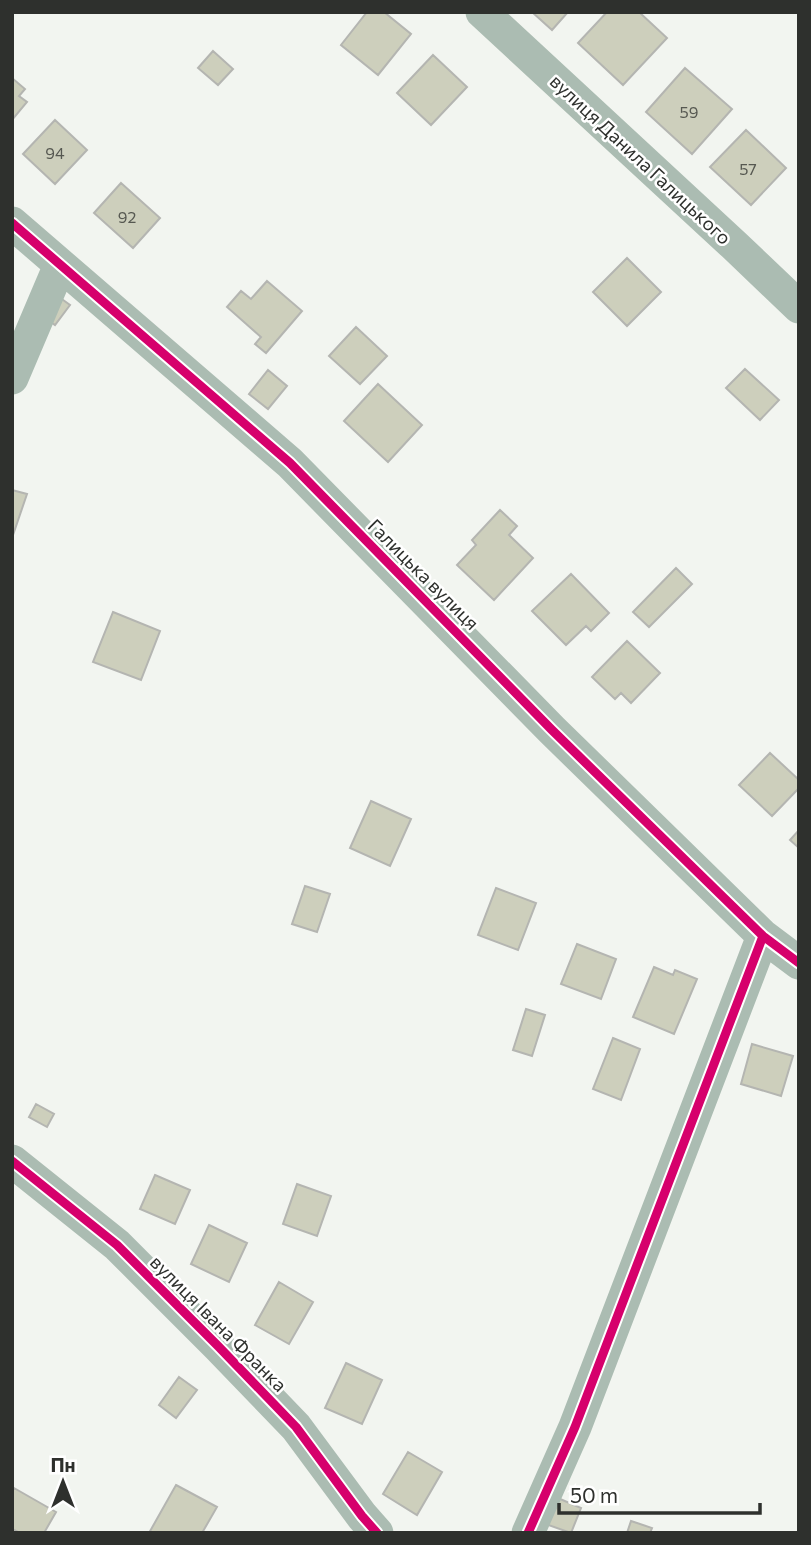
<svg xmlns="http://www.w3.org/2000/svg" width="811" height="1545" viewBox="0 0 811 1545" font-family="Commissioner,sans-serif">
  <rect width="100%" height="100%" fill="#f2f5f0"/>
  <path fill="#cdcfbc" stroke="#b4b5b1" stroke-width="2" d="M367 12H384L411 34 378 75 341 45Z
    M532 12H568L552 30Z
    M607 12H639L667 38 623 85 578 43Z
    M213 51 233 69 218 85 198 68Z
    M433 55 467 87 431 125 397 93Z
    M685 68 732 109 692 154 646 112Z
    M12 78 25 89 19 96 27 102 12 120Z
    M55 120 87 150 55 184 23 154Z
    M746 130 786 168 751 205 710 167Z
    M121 183 160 218 133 248 94 213Z
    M627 258 661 292 627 326 593 292Z
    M267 281 302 311 266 353 255 344 261 337 227 307 241 291 251 299Z
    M59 297 70 305 55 325 44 317Z
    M356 327 387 356 360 384 329 356Z
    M745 369 779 400 760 420 726 388Z
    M268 370 287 386 268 409 249 394Z
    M378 384 422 425 388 462 344 421Z
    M12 490 27 494 12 538Z
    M500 510 517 526 509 535 533 558 494 600 457 565 476 545 472 540Z
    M676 568 692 584 649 627 633 612Z
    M571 574 609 613 591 631 586 626 566 645 532 611Z
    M113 612 160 631 141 680 93 662Z
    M627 641 660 673 631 703 621 693 615 699 592 677Z
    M770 753 799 780V788L772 816 739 785Z
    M371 801 411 819 390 866 350 848Z
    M799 830V848L790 840Z
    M305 886 330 894 317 932 292 924Z
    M496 888 536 903 518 950 478 935Z
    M577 944 616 959 601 999 561 984Z
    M654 967 673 975 675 970 697 979 674 1034 633 1017Z
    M526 1009 545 1015 532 1056 513 1050Z
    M613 1038 640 1049 621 1100 593 1089Z
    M752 1044 793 1056 781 1096 741 1084Z
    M36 1104 54 1114 47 1127 29 1117Z
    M155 1175 190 1190 175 1224 140 1209Z
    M297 1184 331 1196 317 1236 283 1224Z
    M209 1225 247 1243 229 1282 191 1264Z
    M279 1282 313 1302 289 1344 255 1325Z
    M346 1363 382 1380 362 1424 325 1408Z
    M179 1377 197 1390 176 1418 159 1405Z
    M408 1452 442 1472 417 1515 383 1494Z
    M176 1485 217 1507 202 1533H149Z
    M14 1488 56 1512 44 1533H20L12 1529V1491Z
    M551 1495 581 1508 571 1533 540 1522Z
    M631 1521 652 1528 650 1533H627Z"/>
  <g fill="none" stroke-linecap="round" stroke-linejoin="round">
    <path stroke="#abbcb2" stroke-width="33" d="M482 12 734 245 799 307
      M12 223 290 463 552 730 763 936 799 963
      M12 378 60 265
      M12 1161 117 1245 218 1346 296 1427 362 1516 377 1533
      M528 1533 575 1427 763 936"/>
    <g stroke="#fff" stroke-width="13">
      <path id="cycleway" d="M12 223 290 463 552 730 763 936 799 963
        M12 1161 117 1245 218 1346 296 1427 362 1516 377 1533
        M528 1533 575 1427 763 936"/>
    </g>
    <use href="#cycleway" stroke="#d6006c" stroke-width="9"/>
  </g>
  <g text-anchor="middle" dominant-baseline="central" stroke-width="5" stroke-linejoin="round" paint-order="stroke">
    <g font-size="16" fill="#565851">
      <text x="689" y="111">59</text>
      <text x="55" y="152">94</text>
      <text x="748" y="168">57</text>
      <text x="127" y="216">92</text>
    </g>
    <g font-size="19" fill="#2e302d" stroke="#fff">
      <text transform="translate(641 159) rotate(43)">вулиця Данила Галицького</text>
      <text transform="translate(424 574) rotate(45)">Галицька вулиця</text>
      <text transform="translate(219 1323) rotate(45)">вулиця Івана Франка</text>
    </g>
  </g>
  <rect width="811" height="1545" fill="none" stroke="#2e302d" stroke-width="28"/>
  <g transform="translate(63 1482)" stroke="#ffffff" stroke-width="5" paint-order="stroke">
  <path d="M0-5L12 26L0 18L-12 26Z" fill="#2e302d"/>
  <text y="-10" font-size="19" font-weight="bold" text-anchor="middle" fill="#2e302d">Пн</text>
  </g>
  <path d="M559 1503v10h201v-10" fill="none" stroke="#2e302d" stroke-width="3.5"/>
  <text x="570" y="1503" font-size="21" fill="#2e302d" stroke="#ffffff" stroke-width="5" paint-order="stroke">50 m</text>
</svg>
